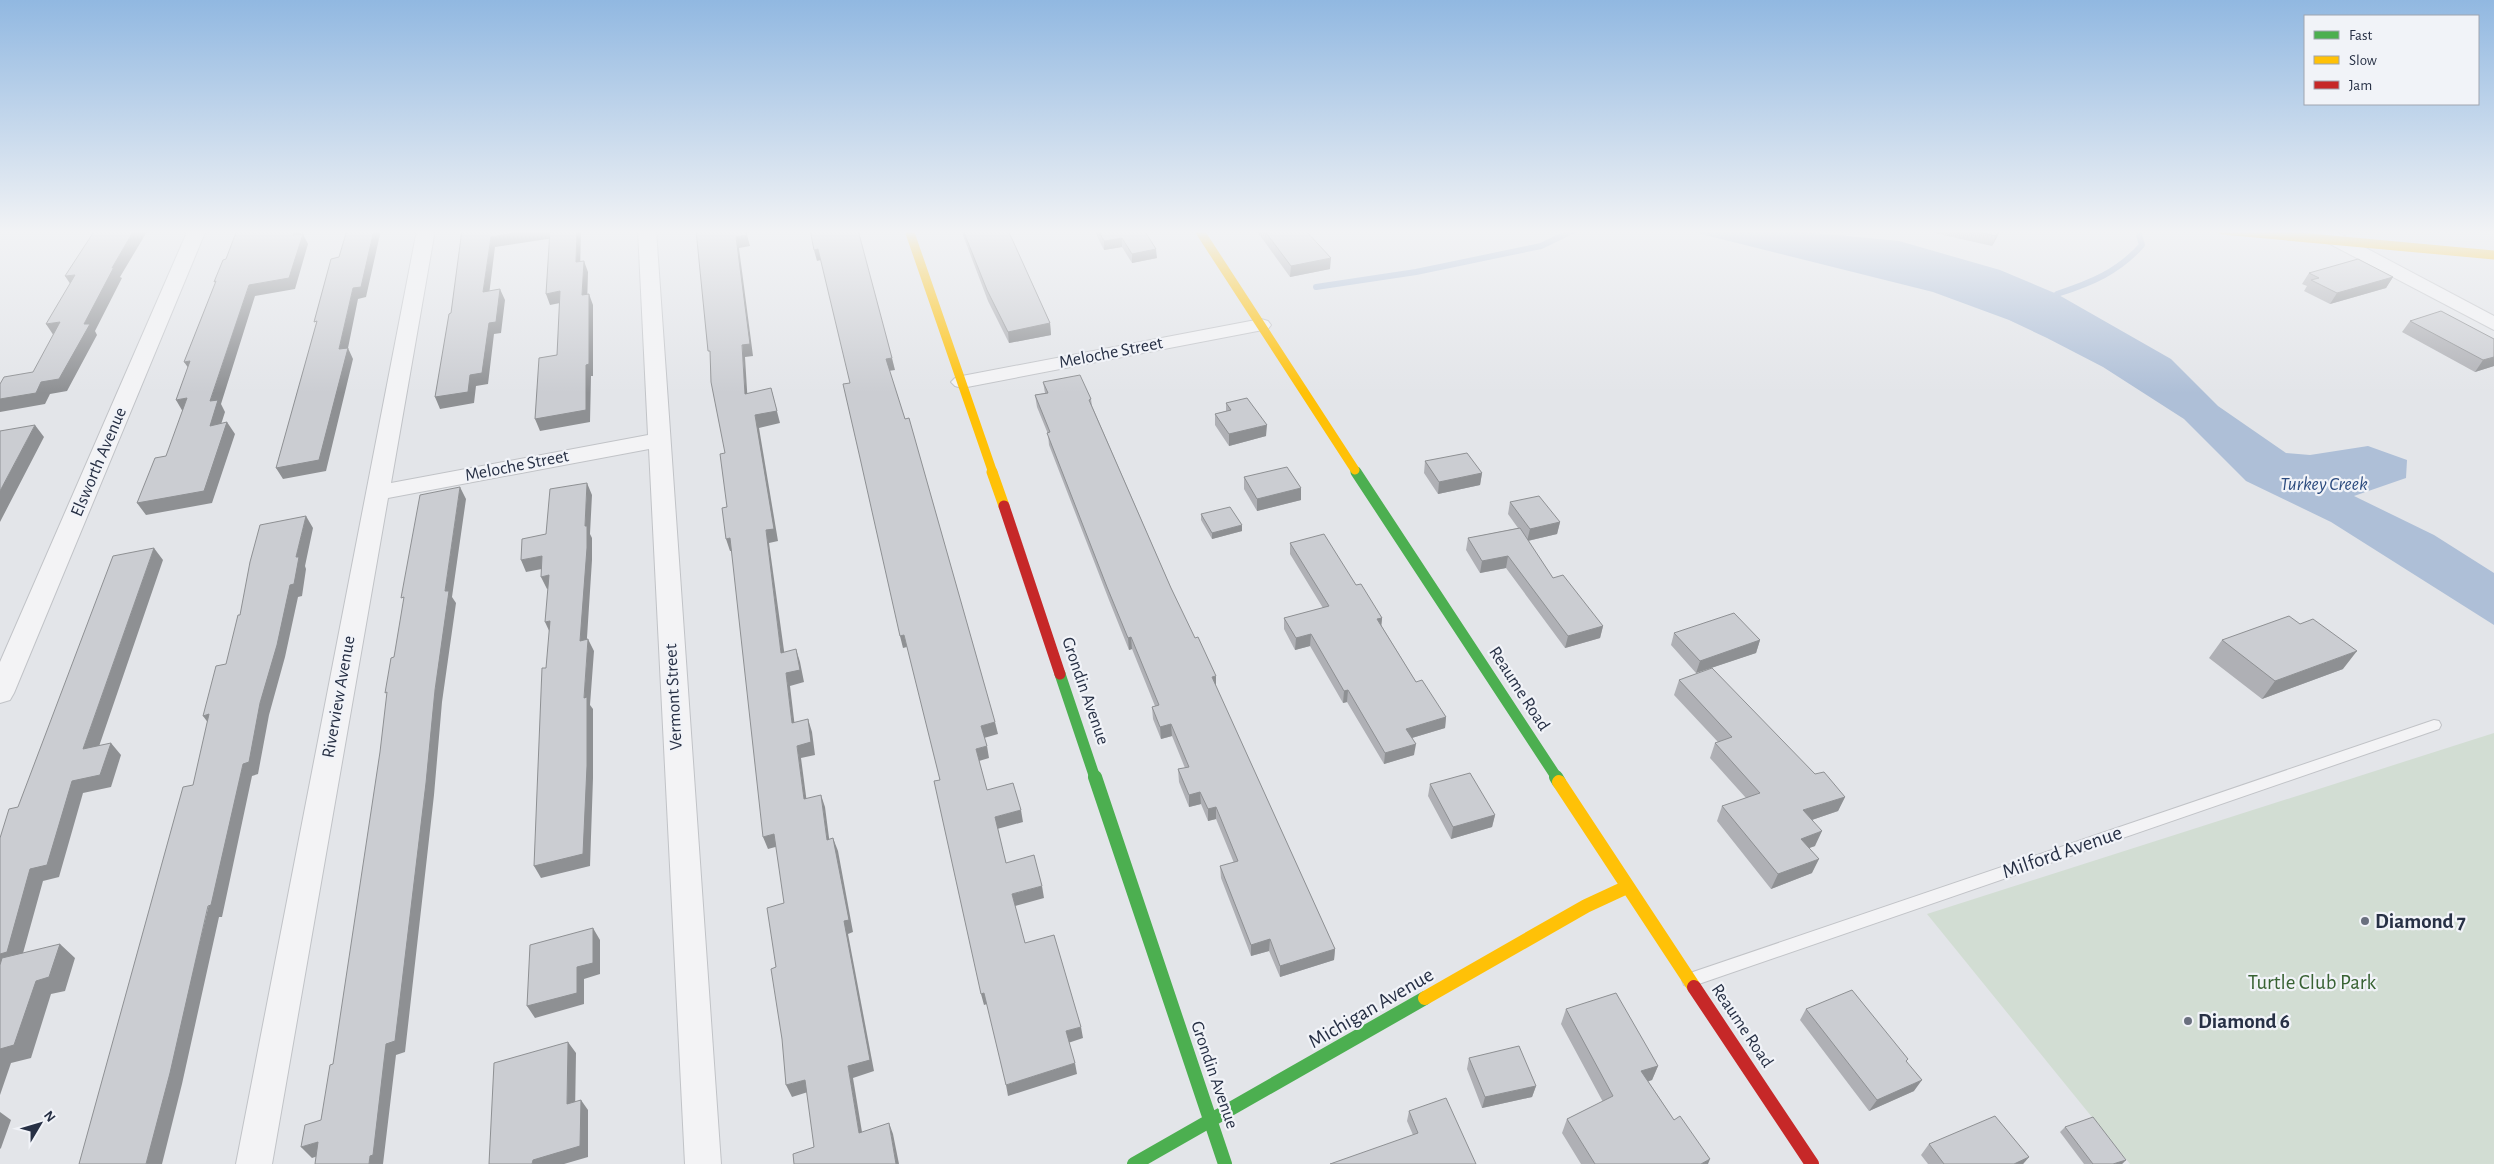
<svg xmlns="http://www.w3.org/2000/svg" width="2494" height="1164" viewBox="0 0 2494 1164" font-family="'Alegreya Sans',sans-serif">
  <rect width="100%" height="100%" fill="#e3e5e9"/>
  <path fill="#d2ddd3" d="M2494 733V1164H2130L1927 914Z"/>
  <path fill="#aebfd7" d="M1685 230H1785L1899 241 2000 270 2057 294 2171 359 2218 406 2286 453 2310 455 2368 446 2407 460 2406 478 2354 496 2434 535 2494 573V625L2331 522 2246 481 2184 419 2103 367 2047 338 2009 320 1933 292Z"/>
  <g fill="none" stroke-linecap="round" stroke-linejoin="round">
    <path stroke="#aebfd7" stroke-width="6" d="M1316 287 1416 272 1541 246 1574 230
      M2057 294C2091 283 2118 272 2142 245L2139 235"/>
    <g stroke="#c1c3c7" stroke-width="2">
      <path id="lane" d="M2434 720 2439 721 2441 725 2439 729 1690 987 1684 985 1682 980 1684 975 1690 973Z"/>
    </g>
    <g stroke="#c1c3c7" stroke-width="2">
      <path id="street" d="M188 230H206L14 693 10 700 0 703V662Z
        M417 230H435L391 483 648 435 638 230H656L721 1164H685L649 449 388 498 272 1164H236Z
        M2308 230H2332L2494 316V330L2311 234Z
        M1261 319 1268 321 1271 325 1268 329 962 388 955 386 951 382 955 378 962 376Z"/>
    </g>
    <use href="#lane" fill="#f3f3f5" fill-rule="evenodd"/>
    <use href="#street" fill="#f3f3f5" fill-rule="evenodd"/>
    <path stroke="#4caf50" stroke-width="9" d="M1355 470 1357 473"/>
    <path stroke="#4caf50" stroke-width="11" d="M1356 472 1557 778
      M1060 674 1095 778"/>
    <path stroke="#4caf50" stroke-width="14" d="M1095 777 1225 1164
      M1556 777 1559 782
      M1134 1164 1425 998"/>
    <path stroke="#ffc107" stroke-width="9" d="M909 230 993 473
      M1199 230 1355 470
      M2222 230 2494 255"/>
    <path stroke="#ffc107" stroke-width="11" d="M992 472 1004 506"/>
    <path stroke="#ffc107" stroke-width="14" d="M1559 782 1694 987
      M1425 998 1586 906 1627 887"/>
    <path stroke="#c62828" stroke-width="11" d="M1004 506 1060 674"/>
    <path stroke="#c62828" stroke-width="14" d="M1694 987 1812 1164"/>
  </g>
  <path fill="#afb0b5" d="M961 230H1008L1050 323 1051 335 1009 343 988 301Z
    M1094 230H1144L1157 258 1132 263 1122 247 1104 250Z
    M1256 230H1305L1330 269 1290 277Z
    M1921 230H2001L1992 246Z
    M2309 273 2393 277 2386 288 2330 304 2304 291 2307 286 2302 284Z
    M2410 321 2494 339V366L2475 372 2402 332Z
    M1043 382 1091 399 1092 406 1171 588 1335 949 1334 960 1280 977 1269 951 1251 956 1221 878 1220 866 1234 863 1216 819 1208 821 1201 804 1189 807 1179 782 1178 769 1185 768 1172 736 1161 739 1153 719 1152 707 1155 706 1132 649 1129 650 1109 600 1049 445 1048 434 1037 407 1035 395 1045 393Z
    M1226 403 1266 436 1229 446 1215 425V414L1226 411Z
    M1425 461 1482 473 1480 485 1438 494 1424 473Z
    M1244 477 1301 488V500L1257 511 1244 489Z
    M1510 502 1560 522 1557 534 1528 541 1553 578 1603 626 1600 638 1565 648 1506 568 1480 573 1466 550 1468 538 1518 528 1508 514Z
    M1201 514 1242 531 1212 539 1201 520Z
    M1290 543 1356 585 1382 618 1381 625 1416 682 1446 717 1445 728 1412 738 1414 755 1384 764 1347 702 1343 703 1310 646 1295 650 1284 629V618L1323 608 1290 554Z
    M1674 633 1760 640 1756 653 1696 673 1671 645Z
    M2222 640 2343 669 2262 699 2209 658Z
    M1679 680 1845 797 1838 811 1812 820 1815 846 1809 848 1812 873 1771 889 1717 821 1722 806 1746 798 1710 758 1715 743 1718 742 1674 695Z
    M1430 784 1495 815 1492 827 1451 839 1428 796Z
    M1566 1009 1658 1066 1652 1080 1648 1081 1674 1120 1708 1164H1581L1562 1133 1567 1119 1603 1102 1561 1024Z
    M1806 1009 1907 1062 1914 1091 1869 1111 1800 1020Z
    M1469 1058 1536 1086 1532 1097 1482 1108 1467 1069Z
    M1409 1111 1476 1164 1413 1135 1407 1121Z
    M2065 1127 2126 1160 2122 1164H2084L2060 1132Z
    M1929 1144 2029 1157 2023 1164H1928L1921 1155Z"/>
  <path fill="#8e9093" d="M134 230H148L120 277 122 278 95 331 97 335 67 391 50 394 45 404 0 412V399L41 382 84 324 112 268Z
    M294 230H299L302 236 293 235Z
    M374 230H381L366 297 358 299 348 348 353 359 326 471 283 479 276 468 339 349 353 288Z
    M532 230H551L554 238 495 247 488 303 483 292 491 237Z
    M577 230H581L580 273 576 262Z
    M1999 230H2001L1992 246 1996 236Z
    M303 234 308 244 295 289 255 296 221 404 225 412 217 437 210 426V401L249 285Z
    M747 235 750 246 739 248 753 356 745 357 748 406 745 394 736 237Z
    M1122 238V247L1104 250V241Z
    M818 249 821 260 817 261 814 250Z
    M1156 249 1157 258 1132 263V254Z
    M1331 258 1330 269 1290 277 1291 266Z
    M584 261 588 272 587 306 582 295Z
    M75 275 73 288 65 276Z
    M2393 277 2386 288 2330 304 2337 293Z
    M500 289 505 300 501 333 494 334 488 384 476 386 474 403 440 409 435 397 470 375Z
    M560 291 565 302 550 305 546 294Z
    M589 294 593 305V376H591L590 422 540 431 535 419 586 365Z
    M60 322 54 336 46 324Z
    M1050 323 1051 335 1009 343 1008 332Z
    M2494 357V366L2475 372 2483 360Z
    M892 358 895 370 888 371 886 359Z
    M190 361 192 373 184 362Z
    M771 388 780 423 759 428 778 541 769 543 786 665 781 653 766 530 755 415Z
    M187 398 183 412 176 400Z
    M227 422 235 434 212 503 146 515 137 503Z
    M35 425 44 437 0 522V491Z
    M1267 425 1266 436 1229 446V434Z
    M1482 473 1480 485 1438 494 1439 482Z
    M587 483 592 495 590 534 592 538V560L586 653 580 641 585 526Z
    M460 487 466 499 452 597 456 603 442 702 434 795 405 1052 396 1055 383 1164H369L435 690 445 591Z
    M1301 488V500L1257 511V499Z
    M306 516 313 528 305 566 306 569 302 596 298 597 285 657 269 715 258 774 252 776 222 917H219L182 1084 162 1164H146L243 764 260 703Z
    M1560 522 1557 534 1527 541 1530 529Z
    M1242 525V531L1212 539V533Z
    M730 538 734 551H730L726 539Z
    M154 548 163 560 94 761 83 749Z
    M542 556 547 568 526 572 521 560Z
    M1508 556 1506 568 1480 573 1482 561Z
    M549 575 555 587 547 589 541 577Z
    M1382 618 1381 630 1377 619Z
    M550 621 551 635 545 622Z
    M1603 626 1600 638 1565 648 1568 636Z
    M1311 634 1310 646 1295 650 1296 638Z
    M904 635 907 647 903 648 900 636Z
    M1131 637 1132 649 1129 650 1128 638Z
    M588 639 594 651 590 705 593 709V778L590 866 541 878 534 866 584 698Z
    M1760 640 1756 653 1696 673 1700 661Z
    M796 649 800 662 804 682 790 686 796 736 792 723 786 673Z
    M2357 651 2343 669 2262 699 2275 681Z
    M1216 676V689L1212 677Z
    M1348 690 1347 702 1343 703 1344 691Z
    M209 714 212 728 203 716Z
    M1446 717 1445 728 1405 740 1406 729Z
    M808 719 812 732 815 755 801 758 808 811 804 799 797 746Z
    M995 722 998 734 984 738 981 726Z
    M1171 724 1172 736 1161 739 1160 727Z
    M111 743 121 755 111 787 83 793 59 877 43 881 20 964 0 970V954L30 869 72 781Z
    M1416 744 1414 755 1384 764 1385 753Z
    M987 746 989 758 979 761 976 749Z
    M1200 792 1201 804 1189 807V795Z
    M821 795 825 807 831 853 827 840Z
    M1845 797 1838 811 1797 825 1803 810Z
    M1216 807V819L1208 821V809Z
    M1021 810 1023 822 997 829 995 817Z
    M1495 815 1492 827 1451 839 1453 827Z
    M1822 831 1815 846 1795 853 1801 839Z
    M774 834 779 846 768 849 763 837Z
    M833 838 838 851 853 932 848 934 874 1071 853 1078 864 1144 859 1133 848 1066 844 921Z
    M1819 859 1812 873 1771 889 1778 874Z
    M1042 886 1044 898 1015 906 1012 894Z
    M593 928 600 940V974L584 979V1004L535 1018 527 1006 577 967Z
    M1270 939 1269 951 1251 956V945Z
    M60 944 75 958 65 991 51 994 31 1058 11 1063 0 1095V1049L36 981Z
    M1335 949 1334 960 1280 977V966Z
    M984 993 987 1004 984 1005 981 994Z
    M1081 1027 1083 1038 1068 1043 1066 1031Z
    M568 1042 576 1053 575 1114 567 1104Z
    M1075 1063 1077 1074 1008 1096 1006 1085Z
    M1658 1066 1652 1080 1635 1086 1641 1071Z
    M805 1080 811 1091 792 1097 786 1085Z
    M1922 1080 1914 1091 1869 1111 1877 1100Z
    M1536 1086 1532 1097 1482 1108 1485 1097Z
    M581 1100 588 1110V1157L564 1164H532L533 1160Z
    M0 1112 11 1120 1 1148 0 1149Z
    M889 1123 893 1134 899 1164H896Z
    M318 1142 330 1152 312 1158 301 1147Z
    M2029 1157 2023 1164H2014Z
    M1710 1159 1708 1164H1701Z
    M2126 1160 2122 1164H2113Z"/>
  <path fill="#cbcdd2" stroke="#8e9093" d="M95 230H134L112 268 114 267 84 324H90L59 379 41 382 36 393 0 399V384L4 377 33 372 60 322 46 324 75 275 65 276Z
    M237 230H294L293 235 303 234 289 278 249 285 210 401 218 400 210 426 227 422 204 491 137 503 155 458 166 456 187 398 176 400 190 361 184 362 216 281 214 282 223 260 226 259Z
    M347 230H374L361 287 353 288 339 349 348 348 319 460 276 468 317 321 314 322 331 259 339 257Z
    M462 230H532L491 237 483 292 500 289 496 322 489 323 482 373 470 375 468 392 435 397 449 314 451 313Z
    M550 230H577L576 262 584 261 582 295 589 294V364L586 365V410L535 419 539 358 557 355 560 291 546 294Z
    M696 230H746L747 235 736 237 750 344 742 345 745 394 771 388 777 411 755 415 774 529 766 530 781 653 796 649 800 670 786 673 792 723 808 719 811 742 797 746 804 799 821 795 827 840 833 838 849 920 844 921 870 1060 848 1066 859 1133 889 1123 896 1164H794L793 1154 814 1147 805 1080 786 1085 782 1039 771 969 776 967 767 908 784 903 774 834 763 837 730 538 726 539 722 508 727 507 720 454 725 453 711 382 710 351H708Z
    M810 230H858L892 358 886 359 905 419 909 418 995 722 981 726 987 746 976 749 987 790 1013 783 1021 810 995 817 1006 863 1034 855 1042 886 1012 894 1025 943 1054 935 1081 1027 1066 1031 1075 1063 1006 1085 984 993 981 994 934 781 940 780 904 635 900 636 860 458 843 384 850 383 818 249 814 250Z
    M963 230H1008L1050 323 1008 332 987 290Z
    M1098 230H1144L1156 249 1132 254 1122 238 1104 241Z
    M1264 230H1305L1331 258 1291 266Z
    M1972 230H1999L1996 236Z
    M2358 259 2393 277 2337 293 2311 280 2319 278 2309 273Z
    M2441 311 2494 339V357L2483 360 2410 321Z
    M1080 375 1091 399 1089 400 1171 588 1195 638 1198 637 1216 676 1212 677 1335 949 1280 966 1270 939 1251 945 1220 866 1238 861 1216 807 1208 809 1200 792 1189 795 1178 769 1189 767 1171 724 1160 727 1152 707 1159 705 1131 637 1128 638 1107 587 1047 433 1050 432 1035 395 1048 393 1043 382Z
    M1247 398 1267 425 1229 434 1215 414 1231 410 1226 403Z
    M35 425 0 491V431Z
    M1467 453 1482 473 1439 482 1425 461Z
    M1287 467 1301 488 1257 499 1244 477Z
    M587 483 585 526H587V548L580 641 588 639 584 698 587 697V766L583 854 534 866 542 668H546L550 621 545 622 549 575 541 577 542 556 521 560 522 539 546 534 550 489Z
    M460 487 445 591H449L435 690 426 783 395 1041 386 1044 373 1155 370 1156 369 1164H315L318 1142 301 1147 305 1125 321 1120 330 1065 333 1064 380 752 387 692 385 693 391 658 394 657 404 597 401 598 420 495Z
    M1539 496 1560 522 1530 529 1510 502Z
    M1230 507 1242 525 1212 533 1201 514Z
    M306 516 296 557H299L294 584 290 585 277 645 260 703 249 762 243 764 211 905 208 906 170 1073 146 1164H79L183 787 193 785 209 714 203 716 216 666 226 664 238 615H240L250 562 260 525Z
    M1520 528 1553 578 1563 575 1603 626 1568 636 1508 556 1482 561 1468 538Z
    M1324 534 1356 585 1361 584 1382 618 1377 619 1416 682 1422 680 1446 717 1406 729 1416 744 1385 753 1348 690 1344 691 1311 634 1296 638 1284 618 1329 606 1290 543Z
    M154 548 83 749 111 743 100 775 72 781 47 865 30 869 7 952 0 954V838L9 809 18 807 113 556Z
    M1734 613 1760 640 1700 661 1674 633Z
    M2289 616 2300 624 2313 619 2357 651 2275 681 2222 640Z
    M1712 668 1815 774 1824 772 1845 797 1803 810 1822 831 1801 839 1819 859 1778 874 1722 806 1760 793 1715 743 1732 737 1679 680Z
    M1470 773 1495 815 1453 827 1430 784Z
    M593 928V963L577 967V993L527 1006 530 945Z
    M60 944 49 977 36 981 14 1045 0 1049V965L2 958Z
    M1852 990 1908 1059 1906 1061 1922 1080 1877 1100 1806 1009Z
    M1616 993 1658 1066 1641 1071 1674 1120 1680 1116 1710 1159 1701 1164H1595L1567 1119 1613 1096 1566 1009Z
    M568 1042 567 1104 581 1100 580 1146 533 1160 532 1164H489L494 1063Z
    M1519 1046 1536 1086 1485 1097 1469 1058Z
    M1446 1098 1476 1164H1330L1418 1133 1409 1111Z
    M1995 1116 2029 1157 2014 1164H1944L1929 1144Z
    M2093 1117 2126 1160 2113 1164H2093L2065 1127Z"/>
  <linearGradient id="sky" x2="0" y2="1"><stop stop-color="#91b8e1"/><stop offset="0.59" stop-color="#f2f3f5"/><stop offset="1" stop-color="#f2f3f5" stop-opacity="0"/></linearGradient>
  <rect width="2494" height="393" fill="url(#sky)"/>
  <g fill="#696f7e" stroke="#f1f3f8" stroke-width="2">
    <circle cx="2365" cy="921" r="5"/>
    <circle cx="2188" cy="1021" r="5"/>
  </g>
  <g text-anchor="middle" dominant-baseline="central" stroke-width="4.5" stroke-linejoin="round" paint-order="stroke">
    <g font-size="18" fill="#273045" stroke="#f1f3f8">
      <text transform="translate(1111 353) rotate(-11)">Meloche Street</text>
      <text transform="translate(99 462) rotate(-67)">Elsworth Avenue</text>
      <text transform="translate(517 466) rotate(-11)">Meloche Street</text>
      <text transform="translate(1519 689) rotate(57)">Reaume Road</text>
      <text transform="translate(1085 691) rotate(71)">Grondin Avenue</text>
      <text transform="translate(339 697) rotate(-80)">Riverview Avenue</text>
      <text transform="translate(674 697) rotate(-93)">Vermont Street</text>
      <text transform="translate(1742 1026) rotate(56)">Reaume Road</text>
      <text transform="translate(1214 1075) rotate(71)">Grondin Avenue</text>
    </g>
    <g font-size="19" font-style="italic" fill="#2c4b7e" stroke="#f1f3f8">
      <text x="2324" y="484">Turkey Creek</text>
    </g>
    <g font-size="21" fill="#273045" stroke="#f1f3f8">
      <text transform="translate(2062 852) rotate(-19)">Milford Avenue</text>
      <text transform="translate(1371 1008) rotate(-30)">Michigan Avenue</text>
    </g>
    <g font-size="21" font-weight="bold" fill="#273045" stroke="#f1f3f8" text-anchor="start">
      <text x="2375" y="921">Diamond 7</text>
      <text x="2198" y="1021">Diamond 6</text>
    </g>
    <g font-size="21" fill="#386233" stroke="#f1f3f8">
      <text x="2312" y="982">Turtle Club Park</text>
    </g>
  </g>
  <rect x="2304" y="15" width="175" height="90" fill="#f1f3f8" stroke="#a0a5b0"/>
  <rect x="2314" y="31" width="25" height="8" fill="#4caf50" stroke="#a0a5b0"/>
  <text x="2349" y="40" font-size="15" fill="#273045">Fast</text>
  <rect x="2314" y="56" width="25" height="8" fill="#ffc107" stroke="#a0a5b0"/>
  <text x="2349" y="65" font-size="15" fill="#273045">Slow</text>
  <rect x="2314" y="81" width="25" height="8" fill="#c62828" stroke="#a0a5b0"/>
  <text x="2349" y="90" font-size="15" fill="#273045">Jam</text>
  <g transform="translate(40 1124) rotate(52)" stroke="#f1f3f8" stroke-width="4" paint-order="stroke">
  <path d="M0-4L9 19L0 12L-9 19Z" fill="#273045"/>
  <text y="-8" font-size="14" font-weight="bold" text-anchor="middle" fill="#273045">N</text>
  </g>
</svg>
